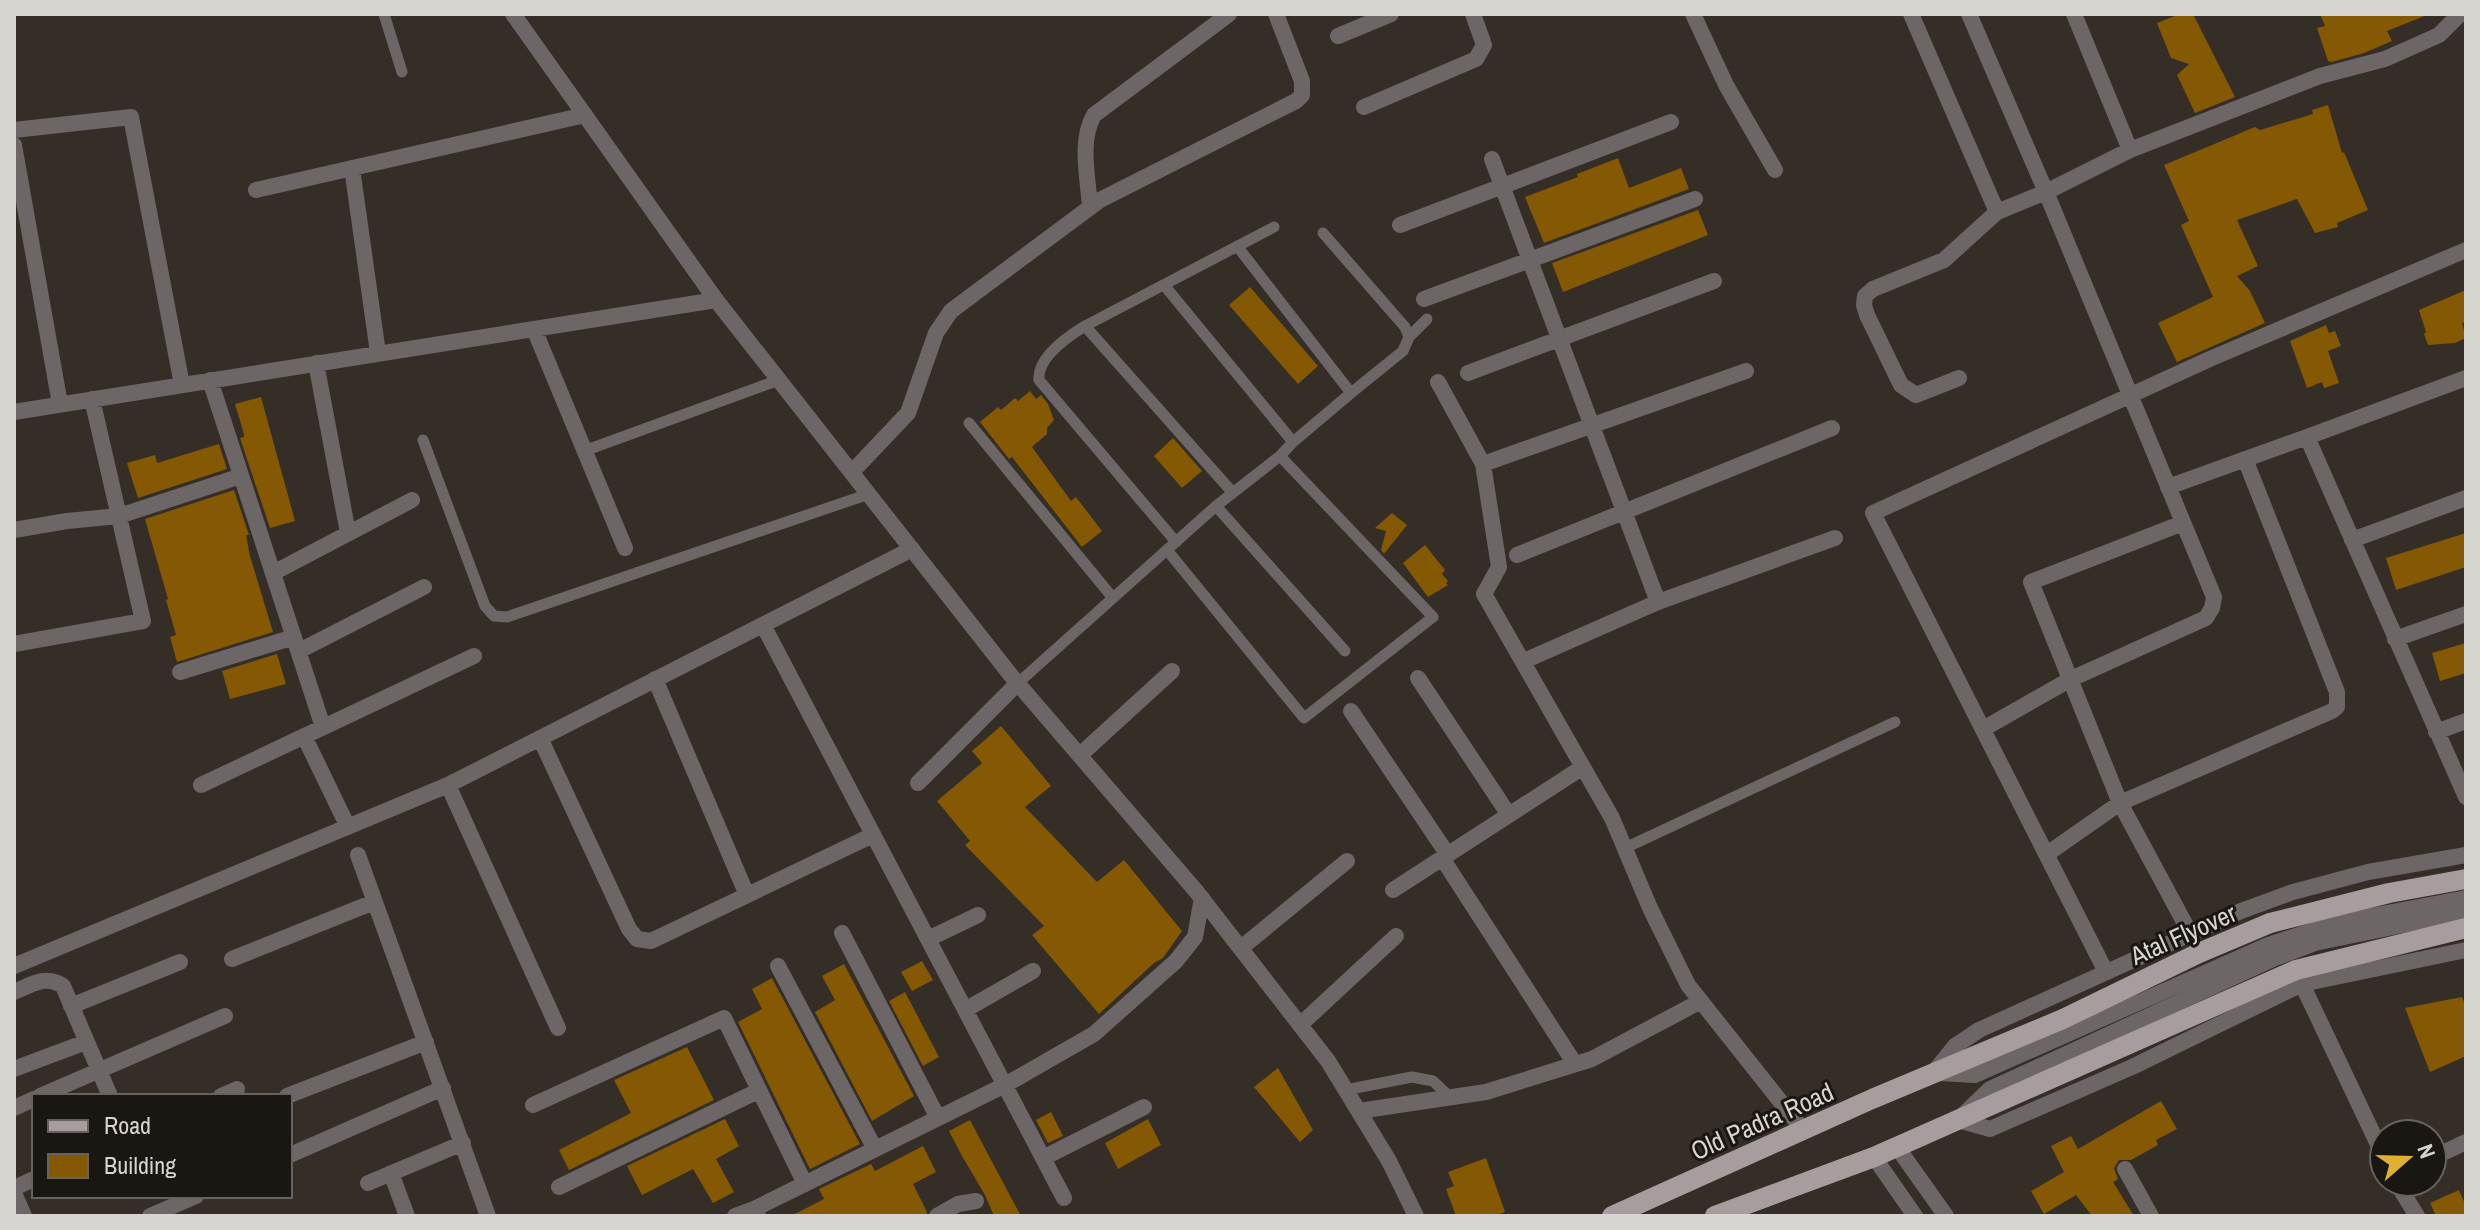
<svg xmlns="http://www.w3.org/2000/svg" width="2480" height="1230" viewBox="0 0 2480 1230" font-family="'Archivo Narrow',sans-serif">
  <rect width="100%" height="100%" fill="#342e27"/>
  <path fill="#855803" d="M2180 14H2192L2195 18 2235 97 2195 113 2177 75 2189 64 2171 58 2157 23Z
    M2320 14H2427V15L2387 31 2392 41 2364 53 2332 62 2328 61 2317 28 2325 26Z
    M2328 105 2342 153 2344 152 2368 210 2337 223 2338 227 2315 233 2297 199 2237 220 2258 266 2237 276 2250 291 2265 323 2177 362 2158 323 2213 297 2181 225 2189 221 2164 165 2255 127 2260 130 2313 114 2312 110Z
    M1618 158 1629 188 1681 168 1689 189 1544 243 1525 197 1578 177 1577 174Z
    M1698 210 1708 235 1563 292 1552 263Z
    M1250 287 1318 366 1298 384 1229 305Z
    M2466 290V322L2462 323 2466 338 2455 343 2428 345 2424 334 2426 332 2419 310Z
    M2326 325 2329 333 2335 331 2341 346 2328 351 2339 383 2324 388 2322 382 2307 388 2290 341Z
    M1030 391 1036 399 1041 395 1048 404 1054 420 1047 428V434L1032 447 1071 501 1076 497 1102 531 1082 547 1012 457 1009 459 980 422 998 407 1001 410 1015 398 1018 401Z
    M261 397 295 521 270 528 240 438 244 437V434L235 404Z
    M1173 438 1202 471 1182 488 1154 456Z
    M219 444 227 469 138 498 127 463 155 455 157 463Z
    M234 490 249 535H246L250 556 273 632 177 662 170 637 176 635 166 600 168 599 145 519Z
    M1392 513 1407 525 1384 554 1381 550 1386 531 1375 528Z
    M2466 533V567L2396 590 2386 558Z
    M1425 545 1445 570 1442 574 1448 581 1446 583 1448 585 1428 597 1403 563Z
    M2466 643V673L2440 681 2432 653Z
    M277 654 286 684 230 699 222 671Z
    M1001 726 1051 786 1025 807 1097 882 1124 860 1182 931 1163 958 1154 963 1099 1014 1032 935 1044 926 965 845 970 841 937 801 982 763 972 751Z
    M922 961 933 980 912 991 901 972Z
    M844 964 914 1096 872 1121 815 1012 835 1000 822 976Z
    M772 978 860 1144 810 1169 738 1022 762 1009 752 989Z
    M905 992 939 1057 923 1066 889 1001Z
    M2462 997 2466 1007V1056L2430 1072 2405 1008Z
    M687 1047 714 1100 569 1170 559 1150 631 1113 614 1080Z
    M1278 1068 1313 1130 1300 1142 1254 1087Z
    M2161 1101 2177 1129 2156 1140 2158 1145 2131 1160H2119L2114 1168 2118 1179 2113 1182 2134 1216H2092L2076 1195 2044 1214 2031 1191 2064 1172 2051 1146 2071 1136 2078 1149Z
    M1051 1112 1063 1136 1048 1143 1036 1120Z
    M725 1119 739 1146 716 1159 734 1192 713 1203 693 1169 642 1195 627 1166Z
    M1148 1119 1161 1145 1118 1169 1105 1143Z
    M970 1120 990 1158 1021 1216H994L985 1195 962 1156 949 1131Z
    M923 1146 936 1172 913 1184 927 1212 926 1216H791L824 1199 819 1189 871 1164 875 1171Z
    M1486 1158 1505 1212 1495 1216H1456L1446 1189 1454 1186 1448 1172Z
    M2459 1190 2466 1206V1216H2436L2430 1203Z"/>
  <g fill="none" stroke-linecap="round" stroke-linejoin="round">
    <path stroke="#6c6667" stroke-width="11" d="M384 14 402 72
      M1323 233 1405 327 1409 337 1403 351 1351 393
      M1164 285 1293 442
      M1085 326 1233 493
      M1409 337 1427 319
      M969 423 1113 598
      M423 440 485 606 494 616 507 617 869 494
      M584 451 779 380
      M1216 506 1345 651
      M1176 542 1039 380C1037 358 1067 337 1085 326L1274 227
      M1167 550 1304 718 1433 617 1280 456
      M1018 683 1216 506 1280 456 1293 442 1351 393 1237 246
      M1625 848 1895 722
      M1345 1090 1412 1077 1433 1081 1450 1097"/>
    <path stroke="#6c6667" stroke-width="16" d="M1693 14 1726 85 1775 170
      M1911 14 1997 212 2046 192 2130 150 2320 76 2385 59 2439 35 2460 14
      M1969 14 2046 192 2214 597 2212 608 2206 618 2071 679 1983 729
      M2074 14 2130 150
      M1338 36 1391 14
      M1364 107 1476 59 1484 45 1473 14
      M14 130 131 117 182 385
      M14 145 60 404
      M1492 159 1658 602 1524 661
      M352 168 378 353
      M256 190 585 115
      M1090 207C1088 177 1079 141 1094 115L1229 14
      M1400 225 1671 122
      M1424 299 1695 199
      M534 329 625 548
      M316 363 348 533
      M1468 373 1714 281
      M1959 378 1916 395 1901 385 1867 315 1864 305 1865 296 1873 289 1944 260 1997 212
      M2466 378 2307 437 2466 797
      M210 380 323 727
      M1438 382 1483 464 1499 567 1484 594 1612 818 1650 908 1688 985 1804 1131
      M14 412 716 300
      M1483 464 1746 371
      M852 472 908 413 936 333 951 311 1100 200 1296 101 1302 95V81L1276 14
      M2168 487 2307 437
      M2183 523 2031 582 2120 803 2190 933
      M14 530 67 521 119 516 241 476
      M2352 540 2466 498
      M1517 555 1832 428
      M273 573 412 500
      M1658 602 1835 538
      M763 625 1064 1198
      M2395 639 2466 614
      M14 644 143 621 92 399
      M299 651 424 587
      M180 672 294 637
      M1418 678 1509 815
      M655 679 747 895
      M1351 711 1448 855
      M2436 732 2466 721
      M304 736 348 827
      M540 738 629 929 637 939 651 941 873 835
      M1080 755 1172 671
      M918 783 1018 683
      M201 785 474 656
      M448 785 558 1028
      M2047 854 2120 803 2332 711 2337 707V692L2245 459
      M358 855 488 1216
      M1442 858 1575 1064
      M1393 890 1583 767
      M842 933 938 1118
      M928 939 978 915
      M1241 948 1347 861
      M232 959 374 902
      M14 966 448 785 912 549
      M778 966 875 1149
      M2106 972 1873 513 2212 358 2466 250
      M2302 984 2384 1157
      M14 992C31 985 46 974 63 986L110 1096
      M71 1006 180 962
      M965 1010 1033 971
      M1300 1025 1396 936
      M14 1069 86 1042
      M40 1096 225 1016
      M221 1096 237 1089
      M287 1096 426 1042
      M533 1105 724 1018 805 1184
      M14 1108 34 1099
      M1359 1111 1486 1092 1592 1059 1701 1001
      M290 1155 443 1088
      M1043 1158 1144 1107
      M2432 1158 2466 1142
      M2125 1169 2151 1216
      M391 1173 407 1216
      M2396 1182 2417 1216
      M368 1183 463 1143
      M559 1187 758 1091
      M14 1188 34 1179
      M14 1193 24 1216
      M150 1216 196 1196
      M735 1216 754 1209
      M758 1216 754 1209 1005 1085 1094 1034 1176 961 1195 937 1202 898
      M937 1216 958 1204 976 1201"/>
    <path stroke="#6c6667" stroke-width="16" d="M513 14 716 300 1013 678 1196 891 1328 1061 1389 1161 1416 1216
      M1934 1072 1955 1046 1979 1030 2241 911 2293 892 2368 872 2466 855
      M1939 1073 1975 1075 2268 945 2314 930 2371 916 2466 898
      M1964 1114 1990 1089 2275 958 2315 943 2466 912
      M1958 1120 1990 1129 2132 1067 2302 984 2466 950
      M1897 1147 1946 1216
      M1874 1157 1915 1216"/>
    <path stroke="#a79c9e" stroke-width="20" d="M1612 1216 1872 1099 2063 1019 2199 953 2270 923 2389 893 2466 879
      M1715 1216 1874 1157 2296 970 2466 928"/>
  </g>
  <g text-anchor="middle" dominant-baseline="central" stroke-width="6" stroke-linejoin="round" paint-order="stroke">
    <g font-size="26" fill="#d8d4cf" stroke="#1a1713">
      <text transform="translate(2183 934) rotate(-24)">Atal Flyover</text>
      <text transform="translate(1762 1121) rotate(-24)">Old Padra Road</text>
    </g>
  </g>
  <rect width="2480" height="1230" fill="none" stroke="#d8d4cf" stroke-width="32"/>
  <rect x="32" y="1094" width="260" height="104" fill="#1a1713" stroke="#66635e" stroke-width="2"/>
  <rect x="48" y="1120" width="40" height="12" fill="#a79c9e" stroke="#66635e" stroke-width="2"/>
  <text x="104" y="1134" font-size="24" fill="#d8d4cf">Road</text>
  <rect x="48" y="1154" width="40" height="24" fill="#855803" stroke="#66635e" stroke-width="2"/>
  <text x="104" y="1174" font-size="24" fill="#d8d4cf">Building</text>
  <g transform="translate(2408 1158) rotate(70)"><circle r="38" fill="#1a1713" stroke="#66635e" stroke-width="2"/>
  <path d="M0-6L14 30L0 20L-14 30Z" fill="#deb133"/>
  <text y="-12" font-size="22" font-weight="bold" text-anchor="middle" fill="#d8d4cf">N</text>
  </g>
</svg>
